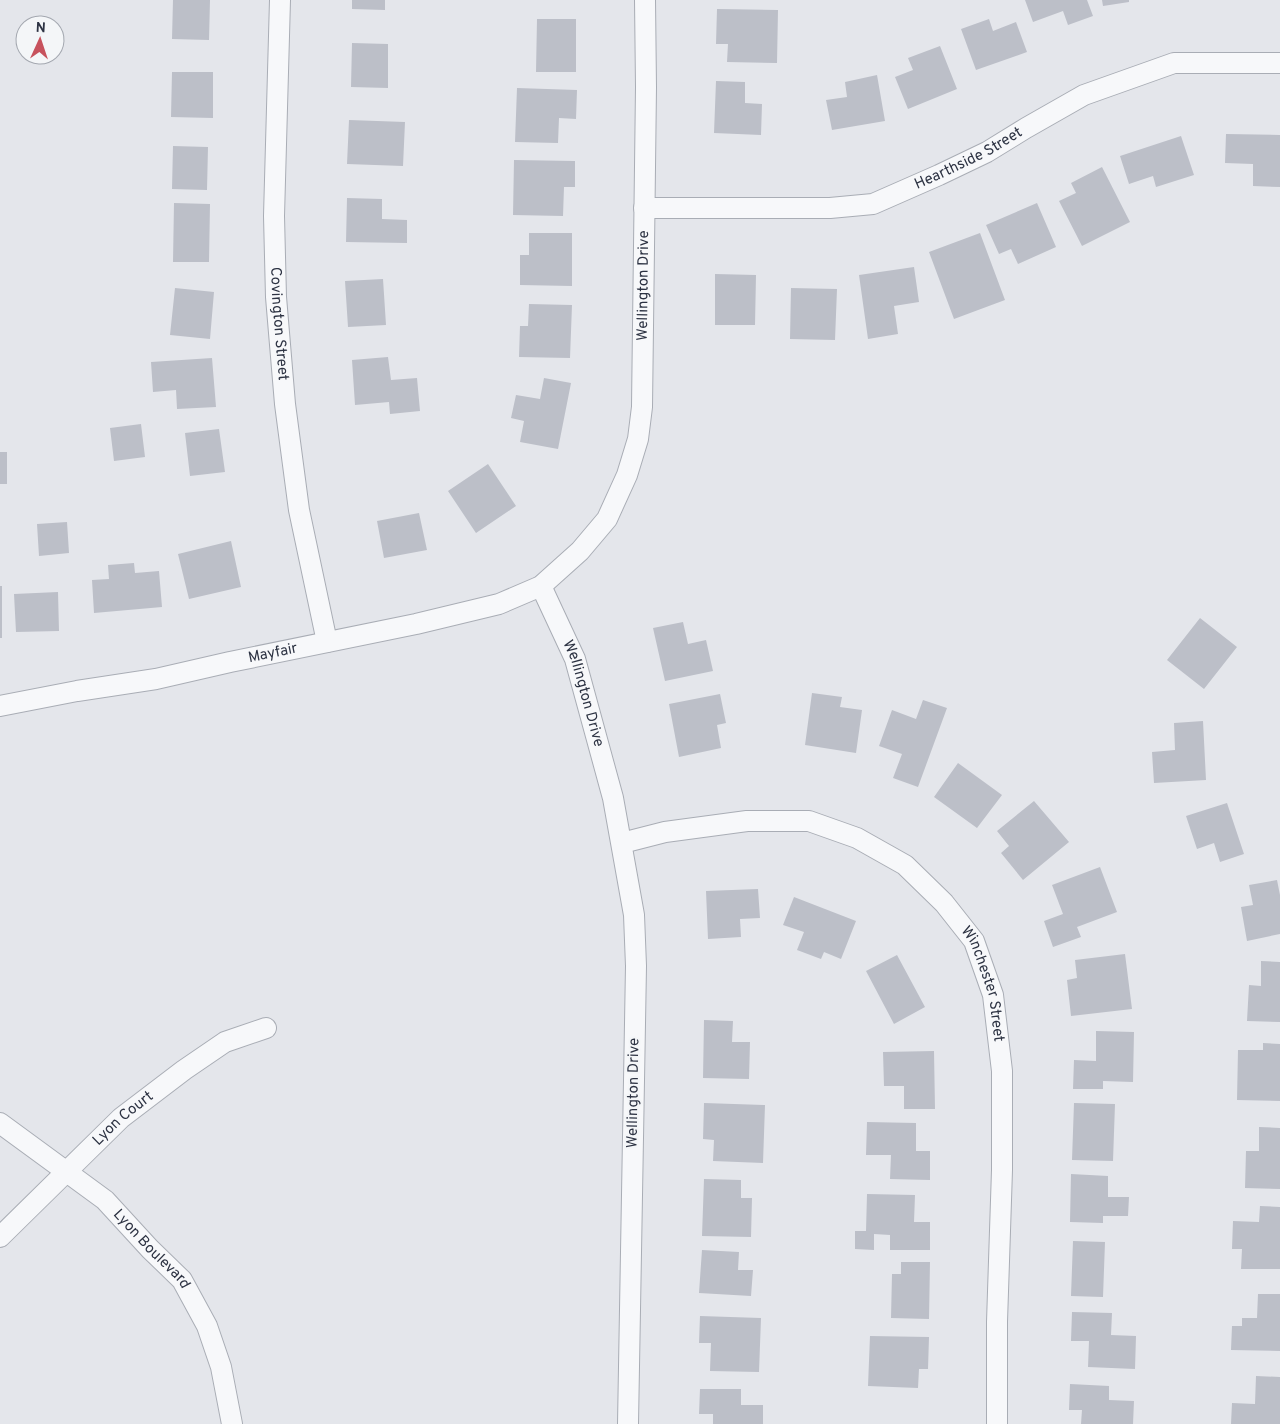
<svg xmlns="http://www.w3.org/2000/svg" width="1280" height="1424" viewBox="0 0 1280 1424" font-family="Overpass,sans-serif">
  <rect width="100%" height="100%" fill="#e4e6eb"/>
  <path fill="#bcbfc8" d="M173 0H210L209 40 172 39Z
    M352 0H385V10L352 9Z
    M1025 0H1087L1093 16 1068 25 1063 11 1033 22Z
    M1102 0H1129V2L1103 6Z
    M717 9 778 10 777 63 727 62 728 44H716Z
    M537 19H576V72H536Z
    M989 19 993 31 1016 22 1027 52 976 70 961 29Z
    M352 43 388 44V88L351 87Z
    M940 46 957 89 908 109 895 77 913 70 908 58Z
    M172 72H213V118L171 117Z
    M877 75 885 121 832 130 826 100 847 97 845 82Z
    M716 81 745 82V103L762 104 761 135 714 133Z
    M517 88 577 90 576 119 559 118 558 143 515 142Z
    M349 120 405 122 403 166 347 164Z
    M1226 134 1280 135V187L1253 186V164L1225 163Z
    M1181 136 1194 175 1156 187 1153 176 1129 184 1120 156Z
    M173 146 208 147 207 190 172 189Z
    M514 160 575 161V187H564L563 216 513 215Z
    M1102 167 1130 222 1082 246 1059 201 1076 193 1071 183Z
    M347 198 382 199V219L407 220V243L346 242Z
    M174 203 210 204 209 262H173Z
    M1037 203 1056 247 1018 264 1011 249 999 254 986 225Z
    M529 233H572V286L520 285V255H529Z
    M980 233 1005 300 954 319 929 252Z
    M914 267 919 302 894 306 898 334 868 339 859 275Z
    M715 274 756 275 755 325H715Z
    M383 279 386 325 348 327 345 281Z
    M175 288 214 292 210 339 170 335Z
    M791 288 837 289 835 340 790 339Z
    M529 304 572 305 570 358 519 357 520 326H528Z
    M388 357 391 380 417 378 420 411 390 414 389 402 355 405 352 360Z
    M212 358 216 407 177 409 176 390 153 392 151 362Z
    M544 378 571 383 558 449 520 442 524 421 511 418 516 395 540 399Z
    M141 424 145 457 114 461 110 428Z
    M219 429 225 472 190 476 185 433Z
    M0 452H7V484H0Z
    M488 464 516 506 476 533 448 491Z
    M419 513 427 550 384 558 377 521Z
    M67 522 69 553 39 556 37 524Z
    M231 541 241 587 189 599 178 554Z
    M134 563 135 573 159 571 162 607 94 613 92 580 109 579 108 565Z
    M0 586H2V638H0Z
    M58 592 59 631 16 632 14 594Z
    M1200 618 1237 647 1204 689 1167 660Z
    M683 622 688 644 706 640 713 671 665 681 653 628Z
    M812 693 842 697 840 707 862 710 856 753 805 745Z
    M720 694 726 723 717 725 721 748 679 757 669 704Z
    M923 700 947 708 918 787 893 778 902 754 879 746 892 710 916 719Z
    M1203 721 1206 780 1154 783 1152 752 1175 750 1174 723Z
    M958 763 1002 795 977 828 934 797Z
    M1034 801 1069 842 1023 880 1001 853 1009 846 997 831Z
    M1227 803 1244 854 1220 862 1214 843 1197 849 1186 816Z
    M1100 867 1117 912 1077 927 1081 937 1053 947 1044 921 1063 914 1052 885Z
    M1277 880 1280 895V934L1247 941 1241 907 1253 905 1249 885Z
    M758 889 760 918 740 919 741 937 708 939 706 891Z
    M794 897 856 921 841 959 824 952 821 959 797 950 804 932 783 925Z
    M1125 954 1132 1009 1071 1016 1067 980 1077 978 1075 960Z
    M897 955 925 1007 894 1024 866 971Z
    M1261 961 1280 962V1022L1247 1021 1249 985 1261 986Z
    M704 1020 733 1021 732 1042H750L749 1079 703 1078Z
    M1096 1031 1134 1032 1133 1082 1103 1081V1089H1073L1074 1060 1096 1061Z
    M1263 1043 1280 1044V1101L1237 1100 1238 1050H1263Z
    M934 1051 935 1109H904V1086H884L883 1052Z
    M704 1103 765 1105 763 1163 713 1161 714 1140 703 1139Z
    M1074 1103 1115 1104 1113 1161 1072 1160Z
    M867 1122 916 1123V1151H930V1180L890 1179 891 1155H866Z
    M1259 1127 1280 1128V1189L1245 1188 1246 1151H1259Z
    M1071 1174 1108 1176V1197H1129L1128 1216H1103V1223L1070 1222Z
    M704 1179 741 1180V1198H752L751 1237 702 1236Z
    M867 1194 915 1195 914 1222H930V1250H890V1235L874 1234V1250L855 1249V1231H866Z
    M1260 1206 1280 1207V1269H1241L1242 1249H1232L1233 1221 1259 1222Z
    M1073 1241 1105 1242 1103 1297 1071 1296Z
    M702 1250 739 1252 738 1270H753L751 1296 699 1293Z
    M901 1262H930L929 1319 891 1318 892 1274H901Z
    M1258 1294H1280V1351L1231 1350 1232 1326H1242V1318H1257Z
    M1072 1312 1112 1313 1111 1335 1136 1336 1135 1369 1088 1367 1089 1341H1071Z
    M700 1316 761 1318 759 1372 710 1371 711 1343H699Z
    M870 1336 929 1337 928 1369H919L918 1388 868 1386Z
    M1256 1376 1280 1377V1424H1231L1232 1403 1255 1404Z
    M1070 1384 1109 1386V1400L1134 1401 1133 1424H1081L1082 1410H1069Z
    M700 1389H741V1405H763V1424H713V1414H699Z"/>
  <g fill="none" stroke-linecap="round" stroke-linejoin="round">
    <g stroke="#a9adb5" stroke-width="22">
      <g id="minor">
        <path id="s1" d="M280 0 274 216 276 297 285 404 299 510 327 642"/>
        <path id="s2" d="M644 208H830L873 204 939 175 987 152 1026 128 1084 95 1174 63H1280"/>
        <path id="s3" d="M541 586 575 659 613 798 634 915 636 966 628 1424"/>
        <path id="s4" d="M0 706 77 691 156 679 230 662 416 624 499 604 541 586 580 551 607 519 627 475 638 439 642 407 646 87 645 0"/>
        <path id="s5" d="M622 843 665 832 747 821H809L857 838 905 865 944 903 974 941 993 995 1002 1071V1170L997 1322V1424"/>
        <path id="s6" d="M0 1123 105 1200 150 1249 182 1280 207 1326 221 1367 232 1424"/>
        <path id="s7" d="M0 1237 121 1118 184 1070 225 1042 266 1028"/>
      </g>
    </g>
    <use href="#minor" stroke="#f7f8fa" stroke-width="20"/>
  </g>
  <g text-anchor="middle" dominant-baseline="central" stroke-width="4.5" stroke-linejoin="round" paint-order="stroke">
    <g font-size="15" fill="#2d3343" stroke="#f4f6f8">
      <text stroke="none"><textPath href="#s2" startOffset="335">Hearthside Street</textPath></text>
      <text stroke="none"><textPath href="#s4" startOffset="889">Wellington Drive</textPath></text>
      <text stroke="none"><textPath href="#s1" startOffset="324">Covington Street</textPath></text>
      <text stroke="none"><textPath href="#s4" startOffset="278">Mayfair</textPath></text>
      <text stroke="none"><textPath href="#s3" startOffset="116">Wellington Drive</textPath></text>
      <text stroke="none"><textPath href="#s5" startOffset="442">Winchester Street</textPath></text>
      <text transform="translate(634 1093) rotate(-89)">Wellington Drive</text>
      <text stroke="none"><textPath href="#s7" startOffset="171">Lyon Court</textPath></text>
      <text stroke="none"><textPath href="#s6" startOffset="198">Lyon Boulevard</textPath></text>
    </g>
  </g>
  <g transform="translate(40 40) rotate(3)"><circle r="24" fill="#f4f6f8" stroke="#a4a8b0"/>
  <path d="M0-4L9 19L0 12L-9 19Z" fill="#c7525d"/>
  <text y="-8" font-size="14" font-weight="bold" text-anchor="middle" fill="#2d3343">N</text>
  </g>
</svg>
